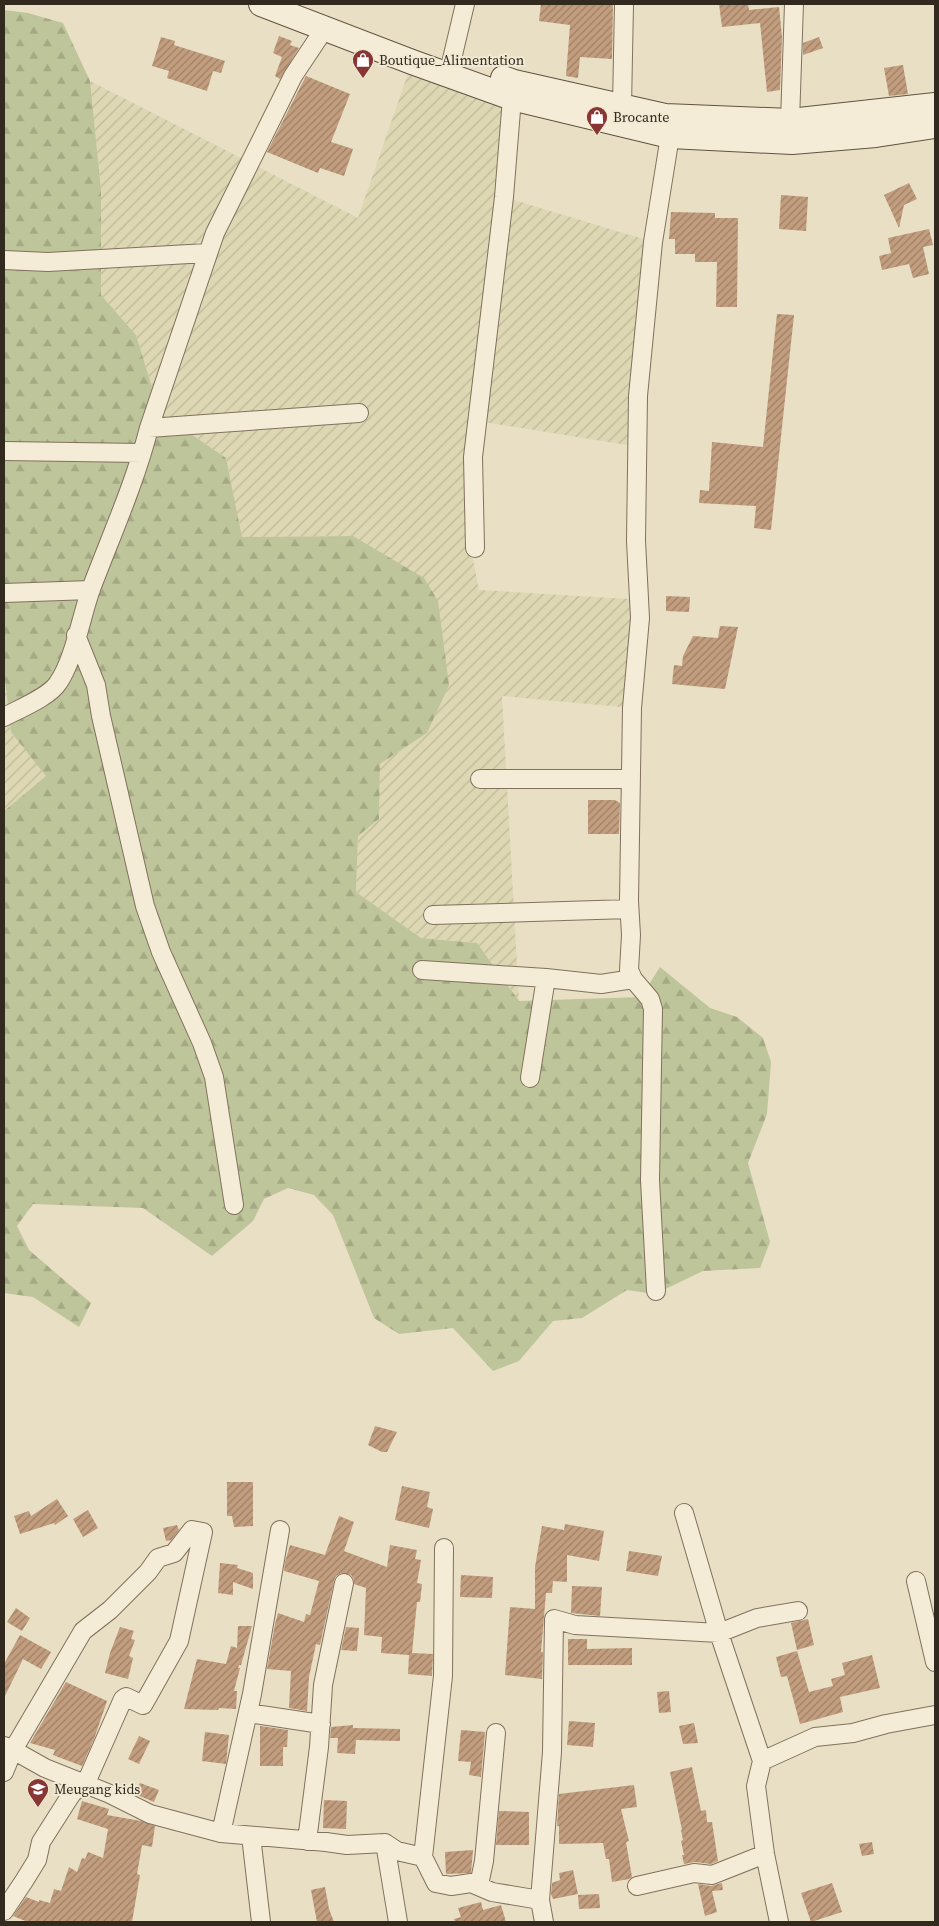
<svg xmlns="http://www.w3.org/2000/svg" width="939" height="1926" viewBox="0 0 939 1926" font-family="'Source Serif 4',serif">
  <defs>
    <pattern id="farmland-furrows" width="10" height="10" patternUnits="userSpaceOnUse" patternTransform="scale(1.25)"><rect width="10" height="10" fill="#ddd7b3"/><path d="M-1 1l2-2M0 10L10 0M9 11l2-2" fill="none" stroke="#beb99a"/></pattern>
    <pattern id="forest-firs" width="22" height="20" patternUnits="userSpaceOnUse" patternTransform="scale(1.25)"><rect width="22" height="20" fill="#bec59a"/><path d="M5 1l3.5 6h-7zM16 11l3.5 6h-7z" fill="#a4a984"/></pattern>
    <pattern id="building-hatch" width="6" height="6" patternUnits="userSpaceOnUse" patternTransform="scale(1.25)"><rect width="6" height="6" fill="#c29d7e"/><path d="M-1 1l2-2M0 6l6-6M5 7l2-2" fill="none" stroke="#9e8067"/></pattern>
  </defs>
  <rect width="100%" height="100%" fill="#e8dfc4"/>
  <path fill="url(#farmland-furrows)" d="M412 62 512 98 504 197 653 242 639 447 478 421 471 549 479 590 646 600 632 708 502 696 519 1001 477 943 421 938 356 892 358 836 379 819 380 764 427 733 353 536 242 537 226 458 160 413 136 335 101 295V189L90 81 358 218Z
    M4 671 11 732 47 776 4 811Z"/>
  <path fill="url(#forest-firs)" d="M4 10 28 13 63 23 90 81 101 189V295L136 335 160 413 226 458 242 537 353 536 424 578 438 601 449 685 427 733 380 764 379 819 358 836 356 892 421 938 477 943 519 1001 641 997 660 967 710 1008 737 1017 763 1038 771 1062 767 1114 748 1163 770 1242 760 1268 703 1271 655 1294 627 1290 582 1318 553 1321 519 1361 493 1371 453 1328 399 1334 374 1318 333 1215 314 1195 288 1188 264 1199 253 1221 212 1256 143 1208 33 1204 17 1226 29 1250 91 1303 79 1327 33 1297 4 1293V811L46 776 11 732 4 671Z"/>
  <path fill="url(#building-hatch)" d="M541 4H613L612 59 580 57 578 78 566 76 570 25 539 21Z
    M719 4H748L749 10 779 7 782 37 780 90 767 92 760 23 722 27Z
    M279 36 292 41 290 45 299 48 280 79 275 76 282 57 273 53Z
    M161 37 175 41 174 45 225 61 221 73 213 71 207 91 167 78 169 71 152 66Z
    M819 37 823 48 803 55V43Z
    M903 65 908 94 889 96 884 68Z
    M306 76 350 94 331 142 353 149 344 176 320 168 318 173 267 152Z
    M909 183 917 199 904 205 899 228 884 195Z
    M781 195 808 197 806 231 779 229Z
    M671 212 715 213V218H738L737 307H716L717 262H695V254H675V239H669Z
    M929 229 933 245 923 247 929 274 913 278 909 264 882 270 879 256 891 253 888 238Z
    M777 314 794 315 771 530 754 528 756 506 699 503 700 490 709 491 712 442 763 447Z
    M666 596 690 597 689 612 666 611Z
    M720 626 738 627 725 689 672 684 674 665 682 666 683 656 693 636 718 638Z
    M588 800H615L620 803 619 834H588Z
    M375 1426 397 1432 387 1452H382L368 1445Z
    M227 1482H253V1526L234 1527 232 1516H227Z
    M402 1486 430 1492 427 1507 433 1509 429 1528 395 1520Z
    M57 1499 68 1516 55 1525 54 1523 20 1534 14 1516 29 1511 31 1516Z
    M88 1510 98 1528 83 1537 73 1519Z
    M339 1516 354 1522 344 1551 387 1567 390 1545 417 1550 415 1559 421 1560 417 1583 422 1584 420 1602H417L412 1653 433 1654 432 1676 408 1674 409 1655 381 1653 382 1637 364 1635 366 1588 354 1584V1579L351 1575 341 1573 336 1576 334 1581 320 1645 316 1644 309 1677 307 1711 289 1708 291 1671 267 1669 275 1624 278 1613 304 1622 306 1614 310 1615 319 1581 284 1571 285 1562 290 1545 325 1555Z
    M565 1524 604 1531 599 1561 567 1555V1582L553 1581 552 1593H546L541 1652H543L542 1679 505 1675 510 1607 535 1609V1567L542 1526 564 1530Z
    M177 1525 179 1530 171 1540 166 1541 163 1528Z
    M629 1551 662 1556 658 1576 626 1571Z
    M220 1563 238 1565 237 1568 253 1573V1589L233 1582V1595L218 1593Z
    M461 1575 493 1577 492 1598 460 1597Z
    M572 1586 602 1587 600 1616 571 1613Z
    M16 1608 30 1618 22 1631 7 1622Z
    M808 1619 814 1645 797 1650 791 1623Z
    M238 1626H252L241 1665H239L238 1668H240L234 1691H237L236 1709 219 1708 218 1710 184 1709 197 1659 226 1664 231 1646 237 1648Z
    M120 1627 134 1631 131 1639 135 1640 129 1656 133 1658 128 1679 105 1673 110 1653Z
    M346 1627 359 1628 357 1651 341 1650Z
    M20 1635 51 1652 41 1669 23 1659 4 1698V1664Z
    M568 1639H587V1649L632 1648V1665H568Z
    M797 1651 809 1692 833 1686 831 1679 845 1675 842 1663 872 1655 880 1688 840 1697 843 1712 800 1724 787 1676 781 1677 776 1657Z
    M66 1682 107 1701 94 1739 82 1766 53 1755 55 1750 30 1743Z
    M669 1691 671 1712 659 1713 657 1692Z
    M569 1721 595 1723 593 1747 567 1745Z
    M694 1723 698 1743 683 1744 679 1726Z
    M353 1725V1728L400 1729V1741L356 1740 355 1754 337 1753 338 1738H330L331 1727Z
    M260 1726 288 1730 287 1747H283V1766H260Z
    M461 1730 485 1732 481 1777 469 1775 471 1762 458 1761Z
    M205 1732 229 1735 226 1764 202 1761Z
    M139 1736 150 1741 139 1764 128 1759Z
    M692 1767 701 1811 706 1810 707 1822H712L718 1861 711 1864 695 1862 684 1864 682 1855H684L681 1841 683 1840 681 1830H682L670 1772Z
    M140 1783 159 1790 154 1802 135 1794Z
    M634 1785 637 1807 621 1809 629 1841 626 1842 632 1877 629 1879 612 1882 609 1859H606L603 1843 559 1844V1826H557L559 1794Z
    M324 1800 347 1801 346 1829 323 1828Z
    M82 1801 109 1809 107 1815 141 1821 155 1826 152 1847 142 1845 137 1874 140 1875 132 1922H28L13 1916 26 1897 39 1902V1900L50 1903 54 1889 61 1891 69 1867 77 1872 82 1858 85 1859 88 1852 103 1858 108 1829 77 1819Z
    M499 1811 529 1812V1845H496Z
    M872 1842 874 1854 862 1856 859 1844Z
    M473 1850 471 1873 446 1874 445 1852Z
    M573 1870 578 1894 553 1899 551 1894 552 1883 560 1880 559 1873Z
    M722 1883 723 1890 712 1891 717 1912 705 1916 698 1884 711 1886Z
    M832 1883 842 1912 811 1922 801 1893Z
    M325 1887 329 1909 334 1922H317L311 1890Z
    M599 1894 600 1908 579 1909 578 1895Z
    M481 1902 483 1910 501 1905 506 1922H455L454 1919 461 1917 458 1908Z"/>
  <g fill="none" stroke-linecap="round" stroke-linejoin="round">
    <g stroke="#81715d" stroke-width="20">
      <path id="street" d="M452 59 465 4
        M622 106 624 4
        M790 121 794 4
        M4 260 48 262 207 253
        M149 428 359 413
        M4 451 142 453
        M475 548 473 457 504 197 512 98
        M4 593 91 590
        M76 635 96 685 101 716 145 906 161 952 202 1043 214 1077 234 1205
        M4 717C19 709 49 697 58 683 74 660 81 617 91 589 111 536 135 483 149 428L215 233 293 76 325 28
        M480 779H631
        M433 915 629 909
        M422 970 546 978
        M530 1078 546 978 601 984 633 979
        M656 1291 650 1180 653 1009 650 999 633 979 629 970 631 935 629 901 632 708 640 618 636 541 638 396 653 242 670 136
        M916 1581 935 1662
        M248 1713 321 1724
        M4 1746 13 1750 45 1768 110 1794 150 1814 221 1833 326 1842 347 1845 385 1843 397 1851 423 1857 436 1883 451 1886 471 1883 492 1892 540 1900
        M762 1761 815 1737 853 1733 886 1724 935 1715
        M4 1772 13 1750 83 1631 110 1610 148 1572 158 1558 174 1553 192 1530 203 1532 179 1641 143 1705 126 1697 123 1699 85 1785 73 1792 69 1798 41 1842 37 1860 24 1881 4 1911
        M221 1833 252 1694 280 1530
        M251 1836 261 1922
        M307 1841 319 1747 323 1685 344 1583
        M385 1843 398 1922
        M423 1857 443 1676 444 1548
        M479 1885 484 1861 496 1733
        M637 1886 694 1873 712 1875 765 1854
        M544 1922 540 1900 552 1752 554 1619 575 1625 719 1633 684 1513
        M779 1922 765 1854 756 1786 762 1761 719 1633 757 1618 798 1611"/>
    </g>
    <g stroke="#625240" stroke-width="26">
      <path id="secondary" d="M261 4 412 62 512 98 670 136 792 142 876 135 935 126
        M503 78 514 82 665 116 790 121 935 105"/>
    </g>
    <use href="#street" stroke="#f4ecd6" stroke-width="18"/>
    <use href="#secondary" stroke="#f4ecd6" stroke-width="24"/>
  </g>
  <defs>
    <g id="shop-pin" transform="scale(1.125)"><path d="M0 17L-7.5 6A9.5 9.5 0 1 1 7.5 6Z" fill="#883634" stroke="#f1e9d3"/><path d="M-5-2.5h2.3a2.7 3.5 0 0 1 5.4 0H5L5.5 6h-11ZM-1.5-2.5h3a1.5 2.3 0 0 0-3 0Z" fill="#fff"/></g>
    <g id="school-pin" transform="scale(1.125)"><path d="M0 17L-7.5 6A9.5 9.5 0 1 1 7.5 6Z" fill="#883634" stroke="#f1e9d3"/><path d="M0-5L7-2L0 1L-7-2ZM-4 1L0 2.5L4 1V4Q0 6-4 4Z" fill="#fff"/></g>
  </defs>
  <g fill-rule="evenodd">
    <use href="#shop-pin" x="363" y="60"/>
    <use href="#shop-pin" x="597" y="117"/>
    <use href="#school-pin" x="38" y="1789"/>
  </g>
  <g text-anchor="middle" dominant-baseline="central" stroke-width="4" stroke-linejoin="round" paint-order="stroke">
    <g font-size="14" fill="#32291f" stroke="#f1e9d3" text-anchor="start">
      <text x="379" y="60">Boutique_Alimentation</text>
      <text x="613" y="117">Brocante</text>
      <text x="54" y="1789">Meugang kids</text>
    </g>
  </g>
  <rect width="939" height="1926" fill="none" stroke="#32291f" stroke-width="10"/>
</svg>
